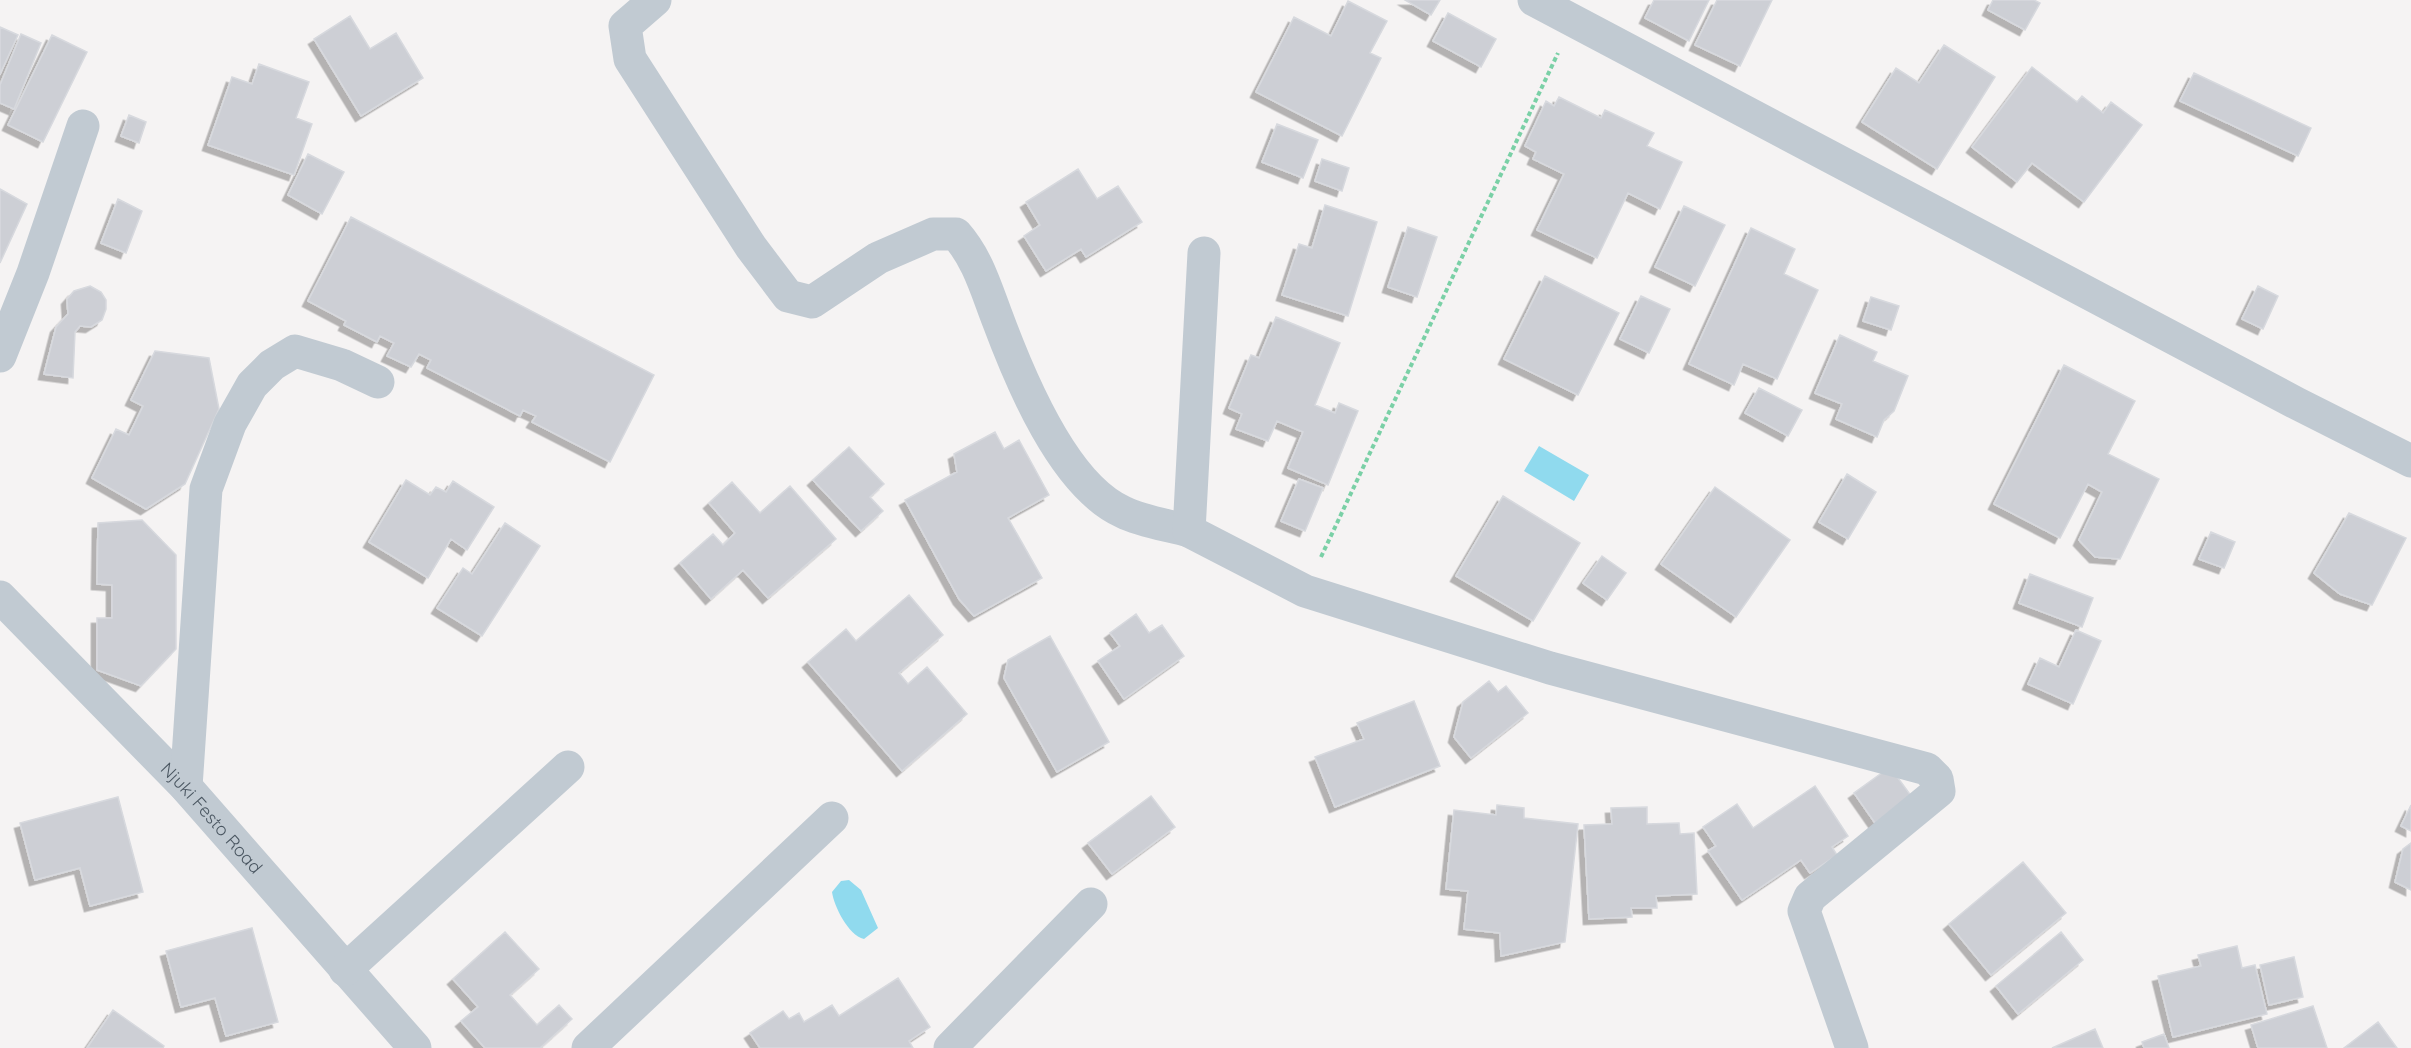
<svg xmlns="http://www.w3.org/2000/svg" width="2411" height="1048" viewBox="0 0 2411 1048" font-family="Quicksand,sans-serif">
  <defs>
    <filter id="shadow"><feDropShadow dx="-5.5" dy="5.5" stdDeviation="0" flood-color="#0004"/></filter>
  </defs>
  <rect width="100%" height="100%" fill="#f5f3f3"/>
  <path fill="#90daee" d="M1539 446 1589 475 1574 501 1524 471Z
    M849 880 861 890 878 928 864 939C848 935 834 906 832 892L841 881Z"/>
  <path fill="#cdcfd5" stroke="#d7d9de" stroke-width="1.5" filter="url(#shadow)" d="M1405 0H1440L1431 15Z
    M1654 0H1709L1689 41 1645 18Z
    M1717 0H1772L1740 66 1695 45Z
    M1993 0H2034L2040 3 2025 30 1988 10Z
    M1348 1 1387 21 1370 53 1381 58 1342 136 1256 92 1294 17 1331 36Z
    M1448 13 1496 39 1481 67 1433 41Z
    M350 16 370 49 396 33 423 78 361 116 314 39Z
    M0 27 18 35 0 74Z
    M21 34 41 43 14 109 0 103V85Z
    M52 35 87 52 43 142 8 125Z
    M1944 45 1995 77 1937 169 1862 122 1896 68 1919 83Z
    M259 64 309 82 296 118 312 124 294 175 208 145 232 77 252 84Z
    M2032 67 2077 102 2082 96 2103 113 2111 102 2142 125 2084 202 2032 163 2017 182 1972 147Z
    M2194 73 2311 128 2298 156 2180 101Z
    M1559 97 1601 118 1605 110 1654 133 1647 146 1682 162 1660 209 1628 193 1597 258 1537 230 1564 174 1533 159 1536 152 1525 146 1546 101 1554 106Z
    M129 115 146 122 139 143 121 136Z
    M1277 124 1318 140 1303 178 1262 162Z
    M308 154 344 172 322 214 288 195Z
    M1322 159 1349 168 1342 191 1315 181Z
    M1078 169 1097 199 1118 186 1142 222 1086 257 1081 249 1046 271 1024 236 1040 225 1026 202Z
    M0 189 27 204 0 263Z
    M118 199 142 211 126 253 101 243Z
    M1325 205 1377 222 1348 316 1282 295 1299 244 1312 248Z
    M1684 206 1725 225 1695 286 1655 267Z
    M351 217 654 375 610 462 532 422 536 416 523 410 520 416 427 368 431 360 419 354 411 367 387 356 394 343 380 336 377 342 344 325 346 321 308 301Z
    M1408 227 1437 237 1417 297 1388 287Z
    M1751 228 1795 249 1784 274 1818 290 1777 379 1743 364 1734 385 1689 364Z
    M1545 276 1619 313 1578 395 1504 359Z
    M90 286 101 292 106 300V309L102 320 91 327 80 326 75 332 73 378 44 374 56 327 68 314 67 299 74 291Z
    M2258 286 2278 296 2263 329 2242 319Z
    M1641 296 1670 309 1649 353 1620 339Z
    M1871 297 1899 306 1891 330 1863 321Z
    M1276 317 1340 343 1315 405 1335 413 1339 403 1358 411 1328 485 1288 468 1303 432 1277 421 1268 441 1236 429 1242 414 1229 408 1251 355 1259 358Z
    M1840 335 1877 352 1873 361 1908 376 1894 411 1884 420 1877 437 1836 419 1842 404 1815 393Z
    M155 351 209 358 219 409 185 484 146 509 92 478 116 429 129 435 143 406 131 400Z
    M2064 365 2135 401 2108 454 2159 479 2120 559 2095 557 2079 540 2102 492 2088 484 2060 538 1994 504Z
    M1759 388 1802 410 1788 436 1745 413Z
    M995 432 1004 449 1019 440 1049 495 1008 518 1042 578 974 616 959 599 905 500 957 472 954 454Z
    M849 447 884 484 870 497 883 511 861 531 813 480Z
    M1847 474 1876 492 1848 539 1819 522Z
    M1299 479 1323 488 1305 531 1281 521Z
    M406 480 430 495 436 487 446 492 453 481 494 507 467 550 451 539 428 578 369 542Z
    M732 482 760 513 790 486 836 539 768 598 743 570 711 599 680 563 713 534 723 545 735 533 709 503Z
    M1715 487 1790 540 1736 617 1661 564Z
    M1503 496 1580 543 1533 621 1456 576Z
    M2349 513 2406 538 2372 605 2340 594 2314 573Z
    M142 520 176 555V649L141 686 97 670V618H112V585L97 584 98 523Z
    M505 523 540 546 482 636 437 608 463 568 472 574Z
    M2211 532 2235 542 2224 568 2199 559Z
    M1602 556 1626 573 1607 600 1583 583Z
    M2030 574 2093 598 2082 627 2019 603Z
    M909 595 943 635 899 673 908 684 927 667 967 714 902 771 808 662 846 629 856 641Z
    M1136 614 1149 633 1162 625 1184 656 1124 699 1098 661 1120 646 1110 633Z
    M2076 630 2101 641 2073 704 2028 684 2040 658 2059 667Z
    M1050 636 1109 742 1057 772 1004 678 1008 660Z
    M1489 681 1498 692 1506 686 1528 713 1471 758 1454 737 1463 702Z
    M1414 701 1440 766 1335 807 1315 757 1364 739 1357 723Z
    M1890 767 1912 797 1875 823 1854 793Z
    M1815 786 1848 836 1832 847 1837 855 1810 873 1801 860 1742 900 1708 851 1716 846 1703 827 1737 804 1753 828Z
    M1151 796 1175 827 1112 874 1088 843Z
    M118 797 143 892 90 906 80 868 35 880 20 823Z
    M1497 805 1524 808V818L1578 824 1565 942 1501 956 1500 933 1464 929 1468 891 1446 889 1454 810 1496 815Z
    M2411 805V831L2401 826Z
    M1647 807V824L1679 823 1680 834 1694 833 1697 894 1656 896 1657 908H1631L1632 917 1589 919 1584 825 1612 824 1611 808Z
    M2411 843V890L2395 882 2403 849Z
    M2023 862 2066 913 1991 975 1949 924Z
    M252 928 278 1022 226 1036 215 998 181 1007 166 951Z
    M505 932 539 969 510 995 537 1025 559 1005 572 1019 540 1048H485L461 1021 478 1007 453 979Z
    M2061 932 2083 960 2018 1014 1996 986Z
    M2237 946 2242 968 2255 965 2267 1014 2173 1037 2158 976 2201 966 2198 955Z
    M2294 957 2303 997 2269 1005 2260 965Z
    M898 978 930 1027 909 1041 913 1048H760L750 1033 783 1011 789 1019 799 1013 804 1022 832 1005 839 1016Z
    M2313 1006 2327 1048H2258L2251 1025Z
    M113 1010 164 1046 163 1048H87Z
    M2378 1022 2397 1048H2344Z
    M2095 1029 2103 1048H2052Z
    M2164 1034 2169 1048H2144L2142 1042Z"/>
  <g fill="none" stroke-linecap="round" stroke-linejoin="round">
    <path stroke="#7ad0a6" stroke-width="4" stroke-dasharray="4.5 3" stroke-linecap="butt" d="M1321 557 1558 53"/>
    <g stroke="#c1cad2" stroke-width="33">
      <path d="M655 0 625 26 630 59 751 247 788 296 812 302 878 258 933 234H956C978 259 986 289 998 320 1020 379 1063 485 1123 512 1143 522 1168 525 1189 531"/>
      <path d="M1534 0 2296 403 2411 461"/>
      <path d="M1204 253 1189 531 1305 591 1550 668 1927 769 1937 779 1939 791 1810 897 1804 911 1852 1048"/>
      <path d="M0 356 33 273 83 126"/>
      <path id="s1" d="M0 597 186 787 415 1048"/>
      <path d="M186 787 206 489 230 424 252 385 272 365 295 351 342 365 378 382"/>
      <path d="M345 970 568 767"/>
      <path d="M588 1048 832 818"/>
      <path d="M950 1048 1091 904"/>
    </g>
  </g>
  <g text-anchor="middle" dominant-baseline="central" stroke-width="5" stroke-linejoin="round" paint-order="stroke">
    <g font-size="18" fill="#4a5661" stroke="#fff">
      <text stroke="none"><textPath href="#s1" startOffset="306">Njuki Festo Road</textPath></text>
    </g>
  </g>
</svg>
